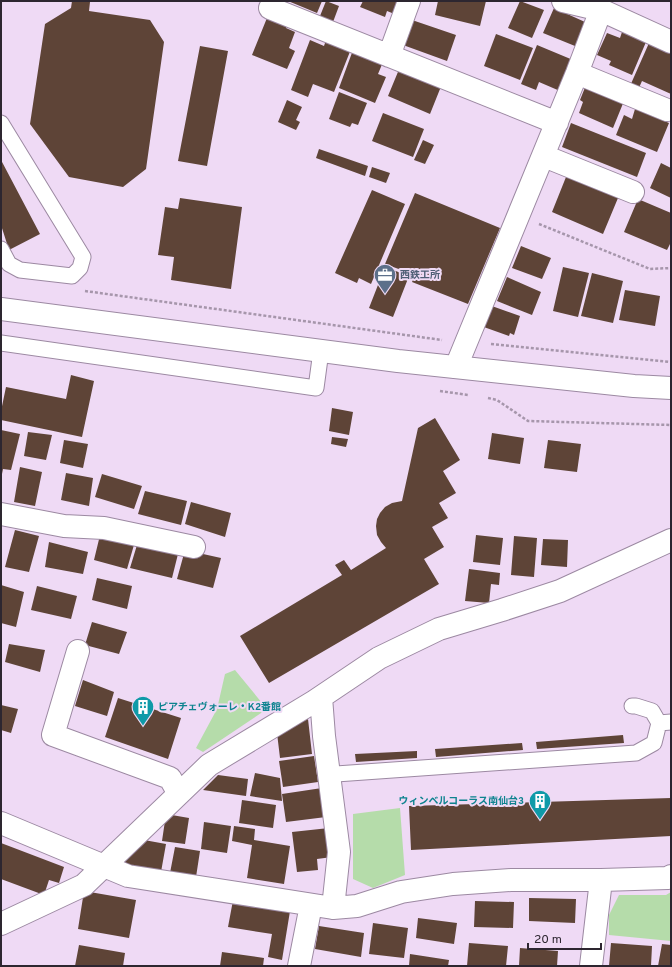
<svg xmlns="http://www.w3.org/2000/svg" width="672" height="967" viewBox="0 0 672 967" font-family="Overpass,'Noto Sans JP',sans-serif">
  <rect width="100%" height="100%" fill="#efdaf5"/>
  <path fill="#b5dcaa" d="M235 670 267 709 203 752 196 748 217 709 225 674Z
    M400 808 405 875 373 888 353 879V814Z
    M671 892V941L609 935V915L619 895H666Z"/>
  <path fill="#5e4437" d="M72 1 90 2 89 11 150 20 164 42 146 169 123 187 69 177 30 124 45 24 71 8Z
    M288 1H322L317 13Z
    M326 1 339 6 333 22 320 16Z
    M363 1H402L397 15 387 11 385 17 360 7Z
    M438 1H486L480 26 435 15Z
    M520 1 544 10 532 38 508 28Z
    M554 8 585 22 575 46 543 33Z
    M269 13 289 21 286 28 295 32 289 48 295 51 287 69 252 55Z
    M412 20 456 35 447 61 403 45Z
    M622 32 646 42 632 75 609 65 611 61 597 55 607 33 620 38Z
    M496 34 533 48 520 80 484 66Z
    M310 40 324 46 326 40 351 49 334 92 313 84 308 97 291 90Z
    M649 43 671 53V94L642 81 638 90 630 86Z
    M537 45 573 60 560 91 539 82 536 90 521 84Z
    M200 46 228 51 207 166 178 161Z
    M353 50 383 62 378 74 386 77 375 103 339 88Z
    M400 67 442 84 430 114 388 96Z
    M586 85 624 101 613 128 579 113 583 102 580 100Z
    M339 92 367 103 358 125 352 123 350 127 329 119Z
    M287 100 302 107 296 120 300 122 296 130 278 122Z
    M635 109 669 123 657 152 616 135 624 115 632 119Z
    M383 113 424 129 413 157 372 141Z
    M571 123 646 153 637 177 562 147Z
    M423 140 434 145 425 164 414 160Z
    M319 149 368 166 365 176 316 158Z
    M1 160 40 234 9 250 1 225Z
    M661 163 671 168V198L650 188Z
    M372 167 390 173 386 183 369 177Z
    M566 177 618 198 603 234 552 212Z
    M372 190 405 204 371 284 359 278 357 283 335 273Z
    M415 193 500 228 468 304 412 282 415 275 385 264Z
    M180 198 242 207 231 289 171 280 174 257 158 255 165 207 178 209Z
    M638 199 671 213V242L667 250 624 232Z
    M521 246 551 258 542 279 512 268Z
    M385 267 409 276 393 317 369 308Z
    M563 267 589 273 578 317 553 311Z
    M592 273 623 281 613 323 581 316Z
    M507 277 541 292 532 315 497 301Z
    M625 290 660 296 655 326 619 320Z
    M489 305 520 316 514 335 510 333 509 336 481 326Z
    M71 375 94 381 82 437 1 420V411L6 387 66 399Z
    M332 408 353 412 349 435 329 431Z
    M435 418 460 460 443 471 456 493 439 503 448 518 432 527 444 547 424 559 439 584 269 683 240 636 342 575 335 565 344 560 351 570 386 548 381 542 377 535 376 526 377 519 380 513 385 507 392 503 402 501 418 428Z
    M1 430 20 434 11 470 3 469 2 474Z
    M28 432 52 435 46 460 24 456Z
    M492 433 524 438 520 464 488 459Z
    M332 437 348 439 346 447 331 444Z
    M64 440 88 444 83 468 60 463Z
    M548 440 581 444 577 472 544 468Z
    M20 467 42 472 35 506 14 502Z
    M66 473 93 478 89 506 61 500Z
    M102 474 142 486 134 509 95 497Z
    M145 491 187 501 181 525 138 514Z
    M191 502 231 513 225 537 185 524Z
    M15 530 39 536 29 572 5 567Z
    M101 531 136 538 127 569 94 560Z
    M476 535 503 538 500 565 473 562Z
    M514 536 537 538 534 577 511 575Z
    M543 539 568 540 567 567 541 565Z
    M49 542 88 552 83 574 45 567Z
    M137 545 179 550 172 578 130 568Z
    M185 550 221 558 213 588 177 579Z
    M469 569 500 573 499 585 491 584 489 603 465 601Z
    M97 578 132 586 127 609 92 600Z
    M1 585 24 592 16 627 1 623Z
    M37 586 77 596 71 619 31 610Z
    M92 622 127 632 119 654 85 645Z
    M9 644 45 650 40 672 5 662Z
    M83 680 114 692 107 716 75 706Z
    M118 698 181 718 168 759 105 737Z
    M1 705 18 709 11 733 1 730Z
    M308 719 312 754 280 758 277 733Z
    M623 735 624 743 537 749 536 742Z
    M522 743 523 750 436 757 435 749Z
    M417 751V758L356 762 355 754Z
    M314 756 318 782 283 787 279 761Z
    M255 773 280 778 282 801 250 796Z
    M218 775 248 779 246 796 203 790Z
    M322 788 326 817 286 822 282 794Z
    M671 798V836L411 850 409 806Z
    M242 800 276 805 273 828 239 823Z
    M166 814 189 818 185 844 162 841Z
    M204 822 231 826 227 853 201 849Z
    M234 826 255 829 254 840 290 846 284 884 247 878 252 845 232 841Z
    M329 828 332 857 317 859 318 870 297 872 292 832Z
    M144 840 166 844 161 872 125 866 121 859Z
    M1 843 64 867 59 883 49 880 44 895 1 879Z
    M175 847 200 851 196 877 170 873Z
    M84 891 136 900 129 938 78 929Z
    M234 895 291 905 282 960 268 957 272 934 228 927Z
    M529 898 576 899 575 923 529 921Z
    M475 901 514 902 513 928 474 927Z
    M418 918 457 923 454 944 416 938Z
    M373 923 408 928 404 958 369 954Z
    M319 926 364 933 361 957 315 949Z
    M469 943 508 946 506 966H467Z
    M611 943 652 946 651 966H609Z
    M662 944 671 945V966H658Z
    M79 945 125 953 123 966H75Z
    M520 948 558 951 557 966H519Z
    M222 952 264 958 263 966H220Z
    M410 954 449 960 448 966H409Z"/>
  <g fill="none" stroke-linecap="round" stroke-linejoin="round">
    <g stroke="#9c89a2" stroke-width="17">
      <path id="lane" d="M1 123 83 257 80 268 72 276 20 270 9 264 1 249
        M1 343 316 388 321 351
        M632 706H636L652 711 659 723
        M331 782 336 774 636 753 654 743 659 723 671 722"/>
    </g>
    <g stroke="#9c89a2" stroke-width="24">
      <path id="street" d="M563 1 601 10 671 42
        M270 8 557 123
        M389 56 409 1
        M577 73 667 110
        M544 156 633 192
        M456 367 577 73 601 10
        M1 514 64 526 104 528 194 547
        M78 651 53 735 170 778 179 794
        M321 697 324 736 339 852 333 908
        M1 823 128 876 333 908 357 906 401 892 453 884 511 880H601L668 878 671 876
        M1 924 84 885 209 765 315 701 379 658 439 629 502 610 560 591 671 540
        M299 966 311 905
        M591 966 601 880"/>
    </g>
    <g stroke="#9c89a2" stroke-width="24">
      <path id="secondary" d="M1 309 398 361 634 386 671 388"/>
    </g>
    <path stroke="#a696ab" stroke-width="2.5" stroke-dasharray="3 2" stroke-linecap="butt" d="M539 224 650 269 671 268
      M85 291 442 340
      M491 344 671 362
      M440 391 468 395
      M488 398 497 400 528 421 671 425"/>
    <use href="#lane" stroke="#fff" stroke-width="15"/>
    <use href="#street" stroke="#fff" stroke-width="22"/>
    <use href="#secondary" stroke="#fff" stroke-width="22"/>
  </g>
  <defs>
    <g id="office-pin" transform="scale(1.15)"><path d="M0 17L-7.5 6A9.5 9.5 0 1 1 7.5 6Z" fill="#5c6f8a" stroke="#efdaf5"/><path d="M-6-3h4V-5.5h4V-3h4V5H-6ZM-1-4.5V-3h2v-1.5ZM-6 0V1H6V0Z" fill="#fff"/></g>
    <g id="building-pin" transform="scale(1.15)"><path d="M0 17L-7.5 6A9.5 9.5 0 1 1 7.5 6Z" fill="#0f9aa8" stroke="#efdaf5"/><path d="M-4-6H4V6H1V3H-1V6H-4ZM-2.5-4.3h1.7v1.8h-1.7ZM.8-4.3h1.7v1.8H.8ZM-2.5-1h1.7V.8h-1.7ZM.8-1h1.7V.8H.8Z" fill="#fff"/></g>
  </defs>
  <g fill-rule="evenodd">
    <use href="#office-pin" x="385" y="275"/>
    <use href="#building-pin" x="143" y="707"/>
    <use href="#building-pin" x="540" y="801"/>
  </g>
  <g text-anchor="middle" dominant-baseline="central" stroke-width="4" stroke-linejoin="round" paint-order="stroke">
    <g font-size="10" font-weight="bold" fill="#4e5e75" stroke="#efdaf5" text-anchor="start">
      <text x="400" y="275">西鉄工所</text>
    </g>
    <g font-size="10" font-weight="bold" fill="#0d838f" stroke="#efdaf5" text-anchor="start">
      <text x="158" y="707">ピアチェヴォーレ・K2番館</text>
      <text x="524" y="801" text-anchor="end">ウィンベルコーラス南仙台3</text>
    </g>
  </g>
  <rect width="672" height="967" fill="none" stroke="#2d2630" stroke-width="4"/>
  <path d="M528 943v6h73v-6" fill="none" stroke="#2d2630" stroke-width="2"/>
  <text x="534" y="943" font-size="12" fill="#2d2630" stroke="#efdaf5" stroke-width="3" paint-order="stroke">20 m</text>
</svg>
